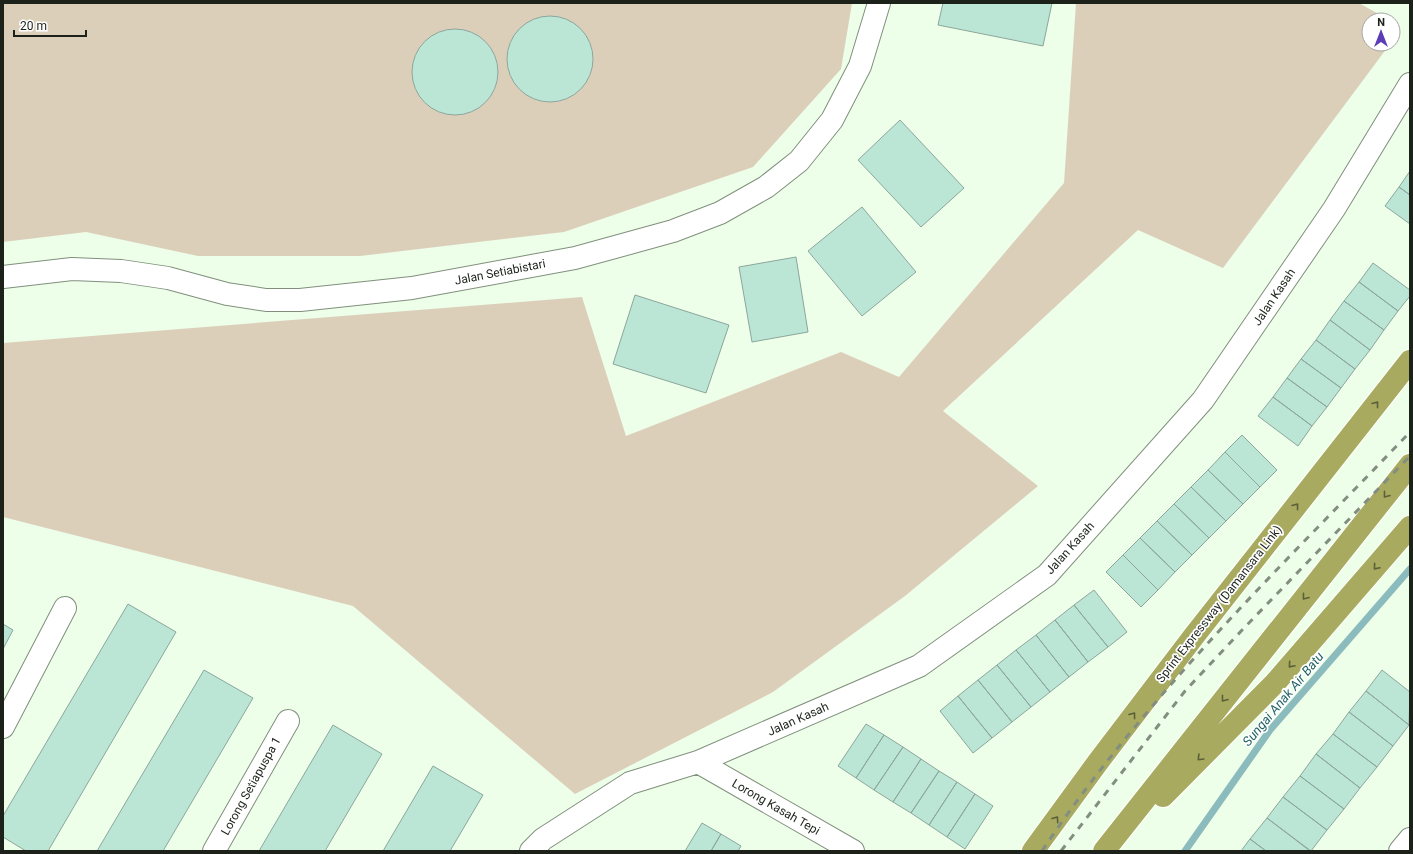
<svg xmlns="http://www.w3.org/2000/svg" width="1413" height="854" viewBox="0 0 1413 854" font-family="Roboto,sans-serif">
  <rect width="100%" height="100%" fill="#edfee9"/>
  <path fill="#dccfba" d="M3 3H852L841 69 753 167 564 232 360 256H198L86 232 3 242Z
    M1076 3H1359L1389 20H1369V44H1390L1223 268 1138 230 943 411 1038 486 905 596 773 692 575 794 353 606 3 517V343L582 297 626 436 841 352 899 377 1064 183Z"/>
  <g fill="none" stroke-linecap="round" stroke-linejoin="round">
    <path stroke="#8bbbbd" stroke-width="7" d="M1185 851 1270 730 1410 569"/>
  </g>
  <path fill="#bbe6d6" stroke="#8ca69c" d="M943 3H1052L1043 46 938 25Z
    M507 59a43 43 0 1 1 86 0a43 43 0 1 1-86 0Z
    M412 72a43 43 0 1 1 86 0a43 43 0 1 1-86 0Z
    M900 120 964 188 921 227 858 160Z
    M1410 171V195L1399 187Z
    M1399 187 1410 195V224L1385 206Z
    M862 207 916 272 862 316 808 251Z
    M796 257 808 332 752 342 739 267Z
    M1373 263 1410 290V296L1398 311 1359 282Z
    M1359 282 1398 311 1384 330 1344 301Z
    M635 295 729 325 706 393 613 364Z
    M1344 301 1384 330 1370 350 1330 320Z
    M1330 320 1370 350 1355 369 1316 340Z
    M1316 340 1355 369 1341 388 1301 359Z
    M1301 359 1341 388 1327 407 1287 378Z
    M1287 378 1327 407 1312 426 1273 397Z
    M1273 397 1312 426 1298 446 1258 416Z
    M1242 435 1277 470 1260 487 1225 452Z
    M1225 452 1260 487 1243 504 1208 470Z
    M1208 470 1243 504 1226 521 1191 487Z
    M1191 487 1226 521 1209 538 1174 504Z
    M1174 504 1209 538 1192 555 1157 521Z
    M1157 521 1192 555 1175 572 1140 538Z
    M1140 538 1175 572 1158 590 1123 555Z
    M1123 555 1158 590 1141 607 1106 572Z
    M1094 590 1127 632 1108 647 1074 605Z
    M128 604 176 632 48 851H26L3 837V816Z
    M1074 605 1108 647 1088 662 1055 620Z
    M1055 620 1088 662 1069 677 1036 635Z
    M3 624 13 630 3 649Z
    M1036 635 1069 677 1050 692 1016 650Z
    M1016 650 1050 692 1031 707 997 665Z
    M997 665 1031 707 1012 722 978 680Z
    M204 670 253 698 163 851H97Z
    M1382 670 1410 692 1409 725 1366 691Z
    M978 680 1012 722 992 738 958 696Z
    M1366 691 1409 725 1393 746 1349 712Z
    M958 696 992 738 973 753 940 711Z
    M1349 712 1393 746 1377 767 1333 734Z
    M866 724 884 735 856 778 838 766Z
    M333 725 382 754 325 851H259Z
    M1333 734 1377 767 1360 788 1316 754Z
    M884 735 903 747 874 790 856 778Z
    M903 747 921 759 893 802 874 790Z
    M1316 754 1360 788 1344 809 1300 776Z
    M921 759 939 771 911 813 893 802Z
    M433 766 483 795 450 851H383Z
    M939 771 957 782 929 825 911 813Z
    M1300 776 1344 809 1327 830 1283 797Z
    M957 782 975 794 947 837 929 825Z
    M975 794 993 806 965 849 947 837Z
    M1283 797 1327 830 1311 851 1267 818Z
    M1267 818 1310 851H1266L1250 839Z
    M702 823 721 834 711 851H685Z
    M721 834 741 846 738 851H711Z
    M1250 839 1266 851H1241Z"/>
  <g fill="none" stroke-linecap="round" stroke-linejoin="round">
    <g stroke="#80907d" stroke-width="24">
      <path id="minor" d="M3 277 72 269 121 271 168 278 227 294 266 300H300L412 288 575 258 673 231 720 213 766 187 799 161 832 120 860 66 879 3
        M3 727 65 608
        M698 762 853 851
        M214 851 288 721
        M531 851 543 839 630 783 698 762 919 666 1047 575 1203 400 1334 209 1410 84
        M1400 851 1410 839"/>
    </g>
    <g stroke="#fff" stroke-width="24">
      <path id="highway" d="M1163 796 1275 683 1410 527
        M1033 851 1098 762 1194 636 1410 361
        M1104 851 1410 465"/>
    </g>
    <use href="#minor" stroke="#fff" stroke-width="22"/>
    <use href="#highway" stroke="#a8ab5f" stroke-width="22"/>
    <path stroke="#838e80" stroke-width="3" stroke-dasharray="7 7" stroke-linecap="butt" d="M1042 851C1145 696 1282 566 1410 432
      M1061 851 1185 691 1244 628 1410 456"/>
  </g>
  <defs><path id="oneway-chevron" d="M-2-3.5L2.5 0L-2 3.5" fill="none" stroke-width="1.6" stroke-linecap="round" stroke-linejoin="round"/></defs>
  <g stroke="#5b6039">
    <use href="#oneway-chevron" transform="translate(1376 404) rotate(-52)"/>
    <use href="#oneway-chevron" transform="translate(1386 495) rotate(128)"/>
    <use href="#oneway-chevron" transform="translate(1296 506) rotate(-52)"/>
    <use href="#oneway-chevron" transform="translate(1376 567) rotate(131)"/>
    <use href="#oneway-chevron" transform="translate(1305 597) rotate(128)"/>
    <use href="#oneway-chevron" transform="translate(1291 665) rotate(131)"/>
    <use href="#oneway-chevron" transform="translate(1224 699) rotate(128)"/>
    <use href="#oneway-chevron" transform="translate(1133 715) rotate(-53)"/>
    <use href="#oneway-chevron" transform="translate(1200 758) rotate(135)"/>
    <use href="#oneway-chevron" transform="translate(1056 819) rotate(-54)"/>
  </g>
  <g text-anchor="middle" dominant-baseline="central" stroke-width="3.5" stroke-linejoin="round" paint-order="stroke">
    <g font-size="12" fill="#1c221a" stroke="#fff">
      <text transform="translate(500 272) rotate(-11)">Jalan Setiabistari</text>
      <text transform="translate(1274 297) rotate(-56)">Jalan Kasah</text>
      <text transform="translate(1070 548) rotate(-48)">Jalan Kasah</text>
      <text transform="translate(1219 604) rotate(-52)">Sprint Expressway (Damansara Link)</text>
      <text transform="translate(798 719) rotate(-24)">Jalan Kasah</text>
      <text transform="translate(251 786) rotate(-61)">Lorong Setiapuspa 1</text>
      <text transform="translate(776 807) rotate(30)">Lorong Kasah Tepi</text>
    </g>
    <g font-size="13" font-style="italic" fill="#226366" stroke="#fff">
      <text transform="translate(1283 699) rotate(-50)">Sungai Anak Air Batu</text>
    </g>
  </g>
  <rect width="1413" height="854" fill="none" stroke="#1c221a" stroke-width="8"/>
  <g transform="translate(1381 32)"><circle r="19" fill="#ffffff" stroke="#a4a7a3"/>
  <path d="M0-3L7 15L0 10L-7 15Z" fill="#5c3db5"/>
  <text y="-6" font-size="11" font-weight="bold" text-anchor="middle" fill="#1c221a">N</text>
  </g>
  <path d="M14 30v6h72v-6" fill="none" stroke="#1c221a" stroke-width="2"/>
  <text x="20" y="30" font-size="12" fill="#1c221a" stroke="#ffffff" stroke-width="3" paint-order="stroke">20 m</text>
</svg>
